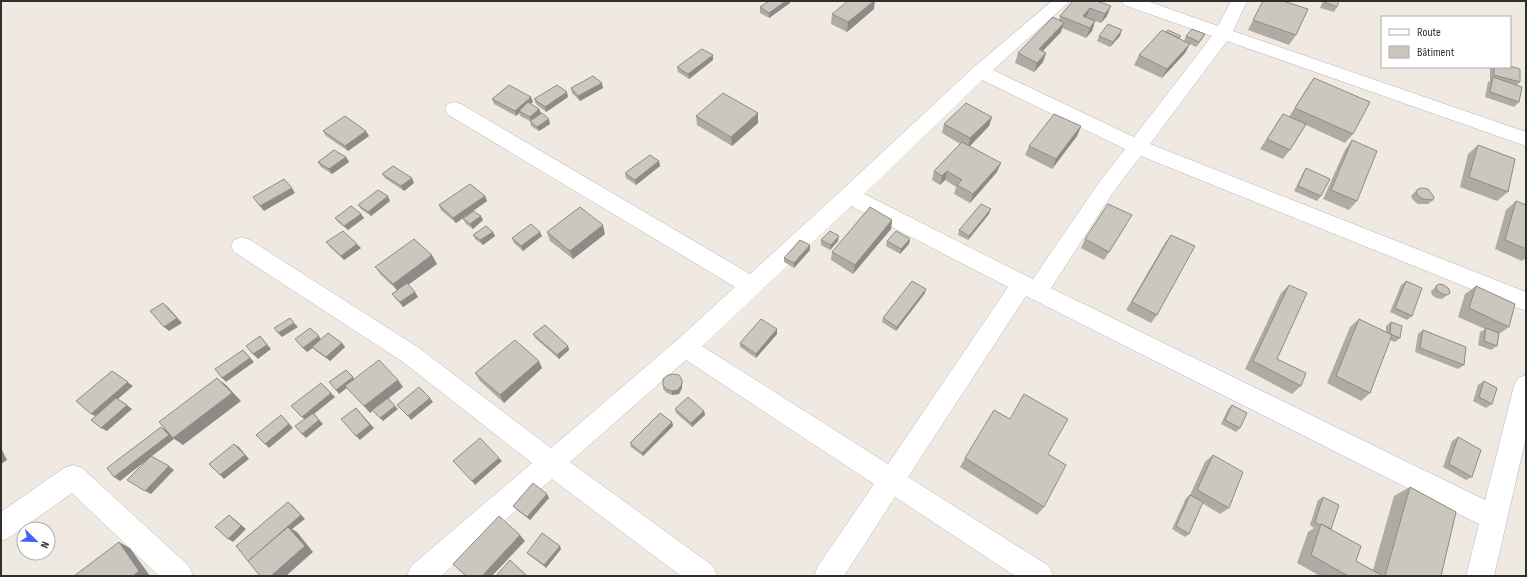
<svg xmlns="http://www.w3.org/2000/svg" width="1527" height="577" viewBox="0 0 1527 577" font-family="'Sofia Sans Condensed',sans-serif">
  <rect width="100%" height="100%" fill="#efe9e1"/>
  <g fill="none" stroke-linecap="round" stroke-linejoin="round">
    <g stroke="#b4b7c1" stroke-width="1">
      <path id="minor" d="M1052 1H1070L993 70 1134 137 1212 36 1124 5 1122 1H1147L1218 26 1231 1H1247L1233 31 1526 132V146L1227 41 1150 144 1526 292V311L1141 156 1114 191 1051 288 1485 500 1514 386 1518 378 1526 375V437L1494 576H1466L1479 524 1026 296 908 477 1049 566 1053 576H1015L895 497 844 576H814L818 566 874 484 686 360 570 462 713 566 717 576H681L552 479 441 576H407L411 566 532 463 403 362 234 252 231 246 234 240 242 237 250 240 419 348 551 448 677 340 735 287 447 114 445 109 447 104 454 102 461 104 750 274 842 190 974 67ZM982 80 1125 149 1100 181 1033 279 864 194ZM851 206 1008 287 888 464 702 346Z
        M73 465 82 468 189 566 193 576H159L72 493 10 537 1 541V512L64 468Z"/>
    </g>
    <use href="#minor" fill="#fff" fill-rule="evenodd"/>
  </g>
  <path fill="#afaba4" d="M769 1H790V3L769 18 760 13V7Z
    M1097 1 1107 16 1101 23 1086 18 1095 21 1092 31 1086 38 1062 28 1061 32 1043 51 1046 53 1043 62 1034 72 1015 63 1018 53 1059 20 1060 16Z
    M1263 1H1283L1296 35 1289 45 1248 30Z
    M1323 1H1339L1337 7 1334 12 1320 8Z
    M874 9 847 32 831 24 832 14Z
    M1166 32 1181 36 1179 39 1184 41 1186 36 1205 34 1202 39 1196 47 1190 44 1185 53 1162 78 1134 65 1139 55Z
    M1099 36H1120L1110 47 1097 41Z
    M713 60 689 79 678 72 677 67Z
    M1490 67H1510L1520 82 1517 85 1519 102 1514 107 1485 97 1488 82 1490 81Z
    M1314 78 1353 134 1345 143 1306 125 1290 150 1283 159 1260 149 1283 114 1289 117 1307 88Z
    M571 88H603L580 101 572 93Z
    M568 97 546 112 536 104 534 99Z
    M492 99 533 102 530 104 539 109 541 113 550 124 539 131 531 126 530 121 520 116 519 113 516 116 494 104Z
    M758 113V123L732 146 697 125 696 116Z
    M992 117 989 126 970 146 997 172 970 203 954 194 956 187 945 180 940 185 932 180 934 171 960 144 942 133 944 124Z
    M1081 126 1077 136 1052 169 1025 155 1029 146Z
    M323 131 369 136 348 151 326 136Z
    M1352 140 1357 201 1349 210 1323 199 1345 150Z
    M1478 145 1508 192 1497 201 1460 187 1468 154Z
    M346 157 349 162 332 174 321 167 318 162Z
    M659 161 660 166 636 185 626 178 625 173Z
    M1306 168 1321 196 1317 201 1294 191 1303 173Z
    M382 174 414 183 404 191 385 178Z
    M1418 189 1433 200 1428 204H1418L1413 200 1411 196Z
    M485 196 487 201 456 223 441 210 439 205Z
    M390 201 371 216 361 209 358 205Z
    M1516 201 1526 205V258L1522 261 1495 249 1506 210Z
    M361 214 364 218 348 230 338 222 335 218Z
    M989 214 968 240 958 235 959 230Z
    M463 219 483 220 473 229 466 224Z
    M892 220 891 229 853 274 831 260 832 252Z
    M1127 224 1104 260 1081 248 1085 239Z
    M493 232 495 236 483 245 475 239 473 235Z
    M547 232 605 234 573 259 550 241Z
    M1171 235 1157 315 1151 323 1126 310 1165 243Z
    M542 236 523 251 514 243 512 238Z
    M910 239 909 244 900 254 886 246 887 241Z
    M821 240 838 241 830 250 821 245Z
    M326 242 361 248 344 260 330 247Z
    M810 250 794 268 784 262V258Z
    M437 264 408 285 418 297 403 307 395 298 392 294 397 290 381 275 375 267Z
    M1406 281 1412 316 1407 320 1390 312 1401 285Z
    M1439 284 1450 293 1442 299 1436 298 1432 295 1431 291Z
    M1289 285 1277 359 1301 386 1292 394 1245 369 1281 293Z
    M1476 286 1509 327 1499 334 1497 346 1491 350 1478 345 1480 332 1485 329 1458 317 1465 294Z
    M925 293 896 331 882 322 883 318Z
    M1359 319 1386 332V326L1391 322 1400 338 1395 342 1390 340 1370 393 1361 401 1327 383 1350 327Z
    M1423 330 1464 365 1458 369 1415 352 1418 334Z
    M533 334 568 346 569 350 559 359 535 338Z
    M777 334 756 358 740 347V343Z
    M295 339H321L342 343 345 347 330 361 316 351 313 348 307 352Z
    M542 368 504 403 480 381 475 373Z
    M1484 381 1492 404 1486 408 1473 401 1478 385Z
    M682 383V388L679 394 672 395 667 393 663 389V385Z
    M1232 405 1240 428 1236 432 1221 424 1228 409Z
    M675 409 704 411 705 415 692 427 676 413Z
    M1010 419 1048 454 1044 507 1037 515 960 467 965 458Z
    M672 422 673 426 643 456 631 447 630 443Z
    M1458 437 1472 477 1466 480 1443 467 1452 441Z
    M1213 455 1229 508 1220 514 1202 503 1189 534 1185 537 1172 529 1186 498 1190 495 1205 462Z
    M1410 487 1441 576H1320L1297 563 1308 532 1314 528 1310 525 1318 500 1323 497 1331 529 1356 561 1373 570 1394 496Z
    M549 498 530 520 516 509 513 506Z
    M561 549 546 568 529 555 527 553Z"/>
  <path fill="#8e8b86" d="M786 1H790V3L769 18V13Z
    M874 1H875L874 9 847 32 848 22Z
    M1111 6 1107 16 1101 23 1105 14Z
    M1090 8 1086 18 1083 16Z
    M1095 21 1092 31 1086 38 1090 28Z
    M1064 23 1061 32 1035 59 1039 49Z
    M1122 30 1120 36 1110 47 1113 42Z
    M1205 34 1202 39 1196 47 1199 42Z
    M1190 44 1185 53 1162 78 1167 69Z
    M1046 53 1043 62 1034 72 1037 63Z
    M713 55V60L689 79 688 74Z
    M602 83 603 88 580 101 578 96Z
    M567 92 568 97 546 112 545 107Z
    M531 97 533 102 521 112 519 111V113L516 116 515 111Z
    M539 109 541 113 531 122 530 117Z
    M758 113V123L732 146 731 137Z
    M992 117 989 126 968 148 970 138Z
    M549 119 550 124 539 131 537 127Z
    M1081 126 1077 136 1052 169 1056 159Z
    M366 131 369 136 348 151 345 146Z
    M346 157 349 162 332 174 329 169Z
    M659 161 660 166 636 185 635 180Z
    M1001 163 997 172 970 203 973 194Z
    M947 171 945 180 940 185 942 176Z
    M412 178 414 183 404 191 401 186Z
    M292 188 295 193 264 211 260 206Z
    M388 196 390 201 371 216 368 212Z
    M485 196 487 201 456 223 453 218Z
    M991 209 989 214 968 240 969 236Z
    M361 214 364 218 348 230 344 226Z
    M481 216 483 220 473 229 470 224Z
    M892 220 891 229 853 274 855 265Z
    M603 225 605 234 573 259 570 251Z
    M493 232 495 236 483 245 480 240Z
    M540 232 542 236 523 251 521 246Z
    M839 236 838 241 830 250 831 245Z
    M910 239 909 244 900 254 901 249Z
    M357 244 361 248 344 260 341 256Z
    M810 245V250L794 268V263Z
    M432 255 437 264 398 292 393 284Z
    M926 289 925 293 896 331 897 327Z
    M415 292 418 297 403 307 400 302Z
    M163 303 168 307 182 323 169 331 164 327Z
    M294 323 298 327 282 337 278 333Z
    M777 329V334L756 358V354Z
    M260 336 271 349 258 359 253 354Z
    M319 336 322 341 307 352 303 348Z
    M342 343 345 347 330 361 326 357Z
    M568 346 569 350 559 359 557 355Z
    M243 350 254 362 226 382 222 378Z
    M539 361 542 368 504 403 500 395Z
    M112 371 133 386 97 417 91 414Z
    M353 377 356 381 339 394 336 390Z
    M217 378 226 385 241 401 183 445 173 438 174 439 120 481 114 477 161 427 166 430Z
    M398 380 403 387 370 413 364 406Z
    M682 380V388L679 394 672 395V391Z
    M331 393 335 397 314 414 323 424 306 438 302 434 306 421 302 417Z
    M430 398 433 402 411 420 408 416Z
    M127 405 132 409 107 431 101 428Z
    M395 406 398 409 383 421 380 418Z
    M356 408 374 428 360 440 356 436Z
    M704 411 705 415 692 427 691 423Z
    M281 415 293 428 269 448 265 444Z
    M672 422 673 426 643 456 642 453Z
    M234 444 239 447 249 459 224 479 220 475Z
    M1 448 7 460 1 464Z
    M499 458 502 461 475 485 472 481Z
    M169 466 174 470 151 494 145 491Z
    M547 494 549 498 530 520 527 517Z
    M288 502 293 506 305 519 292 529 297 532 313 552 286 576H271Z
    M229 515 233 518 246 529 233 542 228 539Z
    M520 535 525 541 492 576H482Z
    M119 542 130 548 150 576H133Z
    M560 546 561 549 546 568 544 565Z"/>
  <path fill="#cbc7bf" stroke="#8e8b86" d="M769 1H786L769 13 760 7Z
    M848 1H874L848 22 832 14Z
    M1073 1H1097L1111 6 1105 14 1090 8 1083 16 1095 21 1090 28 1060 16Z
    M1263 1H1283L1308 9 1296 35 1253 20Z
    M1324 1H1339L1337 7 1324 2Z
    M1053 17 1064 23 1039 49 1046 53 1037 63 1018 53Z
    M1108 24 1122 30 1113 42 1099 36Z
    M1192 29 1205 34 1199 42 1186 36Z
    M1162 30 1190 44 1167 69 1139 55Z
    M1168 30 1181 36 1179 38 1166 32Z
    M702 49 713 55 688 74 677 67Z
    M1510 66 1520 69V82L1494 75V67H1510Z
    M593 76 602 83 578 96 571 88Z
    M1493 77 1522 87 1519 102 1490 92Z
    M1314 78 1370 102 1353 134 1295 108Z
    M509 85 531 97 515 111 492 99Z
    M557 85 567 92 545 107 534 99Z
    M723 93 758 113 731 137 696 116Z
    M528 102 539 109 530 117 519 111Z
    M966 103 992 117 970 138 944 124Z
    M542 113 549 119 537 127 530 121Z
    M1054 114 1081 126 1056 159 1029 146Z
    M1283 114 1306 124 1290 150 1267 139Z
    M345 116 366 131 345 146 323 131Z
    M1352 140 1377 151 1357 201 1331 190Z
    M962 142 1001 163 973 194 957 185 962 180 947 171 942 176 934 171Z
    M1478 145 1515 159 1508 192 1469 177Z
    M334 150 346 157 329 169 318 162Z
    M650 155 659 161 635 180 625 173Z
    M393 166 412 178 401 186 382 174Z
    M1306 168 1330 179 1321 196 1298 186Z
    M284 179 292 188 260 206 253 197Z
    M470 184 485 196 453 218 439 205Z
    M1422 188 1428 189 1434 197 1433 200 1423 199 1418 196 1416 192 1418 189Z
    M378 190 388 196 368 212 358 205Z
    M1516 201 1526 205V249L1505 240Z
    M981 204 991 209 969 236 959 230Z
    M1108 204 1132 215 1109 252 1085 239Z
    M351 206 361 214 344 226 335 218Z
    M580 207 603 225 570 251 547 232Z
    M870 207 892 220 855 265 832 252Z
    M473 211 481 216 470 224 463 219Z
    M531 224 540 232 521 246 512 238Z
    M486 226 493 232 480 240 473 235Z
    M343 231 357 244 341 256 326 242Z
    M830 231 839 236 831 245 821 240Z
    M896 231 910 239 901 249 887 241Z
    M1171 235 1195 246 1157 315 1132 302Z
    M414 239 432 255 393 284 375 267Z
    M800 240 810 245 794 263 784 258Z
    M912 281 926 289 897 327 883 318Z
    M1406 281 1422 288 1412 316 1395 308Z
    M407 283 415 292 400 302 392 294Z
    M1439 284 1444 285 1449 289 1450 293 1447 295 1442 294 1437 290 1436 286Z
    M1289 285 1307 293 1277 359 1306 373 1301 386 1253 361Z
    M1476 286 1515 304 1509 327 1469 308Z
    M163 303 177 318 164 327 150 311Z
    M290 318 294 323 278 333 274 328Z
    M761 319 777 329 756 354 740 343Z
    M1359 319 1392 335 1370 393 1336 376Z
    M1391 322 1402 326 1400 338 1390 334Z
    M545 325 568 346 557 355 533 334Z
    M310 328 319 336 303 348 295 339Z
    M1486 328 1499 333 1497 346 1484 341Z
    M1423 330 1466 347 1464 365 1420 348Z
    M328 333 342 343 326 357 312 347Z
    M260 336 267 345 253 354 246 346Z
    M515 340 539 361 500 395 475 373Z
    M243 350 250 358 222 378 215 369Z
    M379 360 398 380 364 406 345 386Z
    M346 370 353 377 336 390 329 382Z
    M112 371 128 382 91 414 76 401Z
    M673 374 679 375 682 380V384L678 390 672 391 666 389 663 385V379L668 375Z
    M217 378 232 393 173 438 159 422Z
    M1484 381 1497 388 1492 404 1479 397Z
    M321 383 331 393 302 417 291 406Z
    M419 387 430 398 408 416 397 405Z
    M1024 394 1068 419 1048 454 1066 465 1044 507 965 458 994 410 1010 419Z
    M688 397 704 411 691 423 675 409Z
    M116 398 127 405 101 428 91 420Z
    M388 398 395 406 380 418 372 410Z
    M1232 405 1247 413 1240 428 1225 420Z
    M356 408 370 425 356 436 341 419Z
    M313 413 319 420 302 434 295 426Z
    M660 413 672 422 642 453 630 443Z
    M281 415 289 424 265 444 256 435Z
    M161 427 169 435 114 477 107 468Z
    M1458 437 1481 450 1472 477 1449 464Z
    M480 438 499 458 472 481 453 461Z
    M234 444 245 455 220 475 209 464Z
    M1213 455 1243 472 1229 508 1197 490Z
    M151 456 169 466 145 491 127 480Z
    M533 483 547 494 527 517 513 506Z
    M1410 487 1456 512 1441 576H1385Z
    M1190 495 1203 502 1189 534 1176 526Z
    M1323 497 1339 505 1331 529 1321 524 1320 525 1315 522Z
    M288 502 301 515 248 561 236 546Z
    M229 515 241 526 228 539 215 527Z
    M499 516 520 535 482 576H466L453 564Z
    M1321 524 1361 546 1356 561 1383 576H1348L1311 555Z
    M288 527 305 546 271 576H260L248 561Z
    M542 533 560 546 544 565 527 553Z
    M119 542 139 571 133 576H74Z
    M510 560 527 576H496Z"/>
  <rect width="1527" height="577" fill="none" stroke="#2e2e2e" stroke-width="4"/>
  <rect x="1381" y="16" width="130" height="52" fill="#ffffff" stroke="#ababab"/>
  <rect x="1389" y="29" width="20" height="6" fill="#ffffff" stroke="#ababab"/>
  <text x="1417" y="36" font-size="12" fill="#2e2e2e">Route</text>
  <rect x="1389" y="46" width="20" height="12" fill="#cbc7bf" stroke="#ababab"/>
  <text x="1417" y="56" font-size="12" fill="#2e2e2e">Bâtiment</text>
  <g transform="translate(36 541) rotate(113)"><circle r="19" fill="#ffffff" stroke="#ababab"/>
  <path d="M0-3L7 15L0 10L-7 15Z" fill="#4264fb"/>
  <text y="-6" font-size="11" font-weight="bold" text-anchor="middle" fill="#2e2e2e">N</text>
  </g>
</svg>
